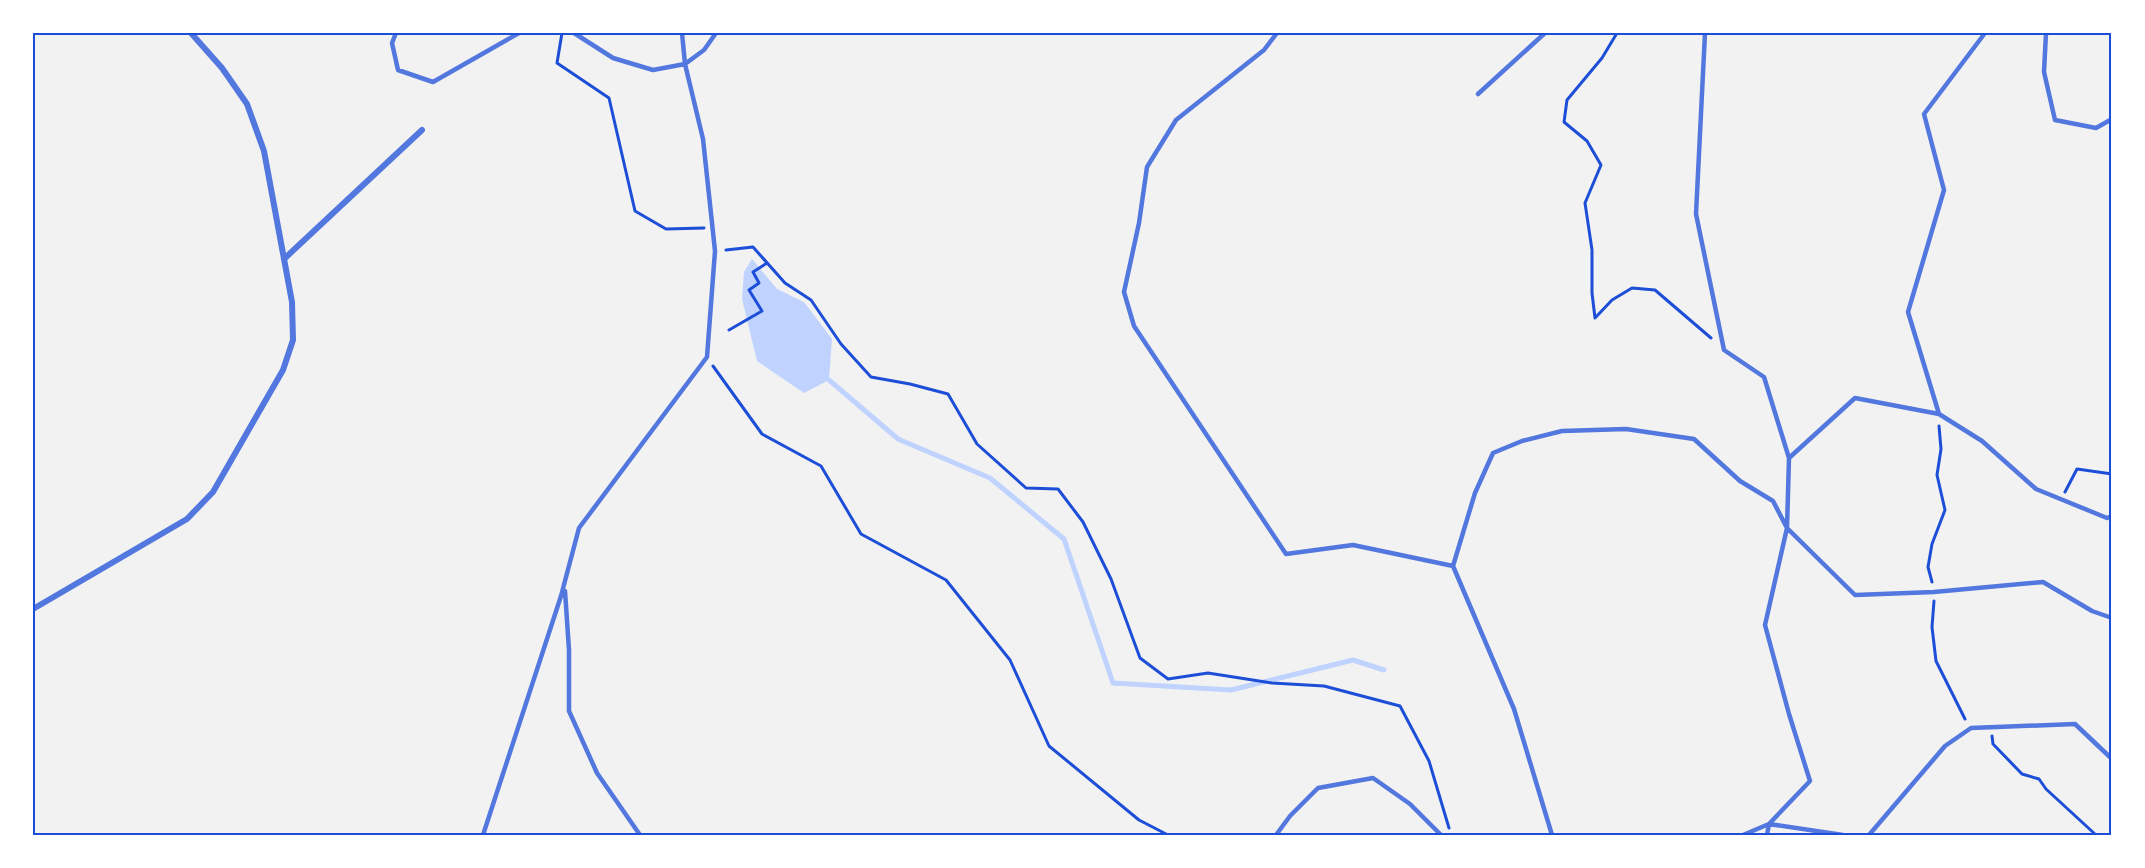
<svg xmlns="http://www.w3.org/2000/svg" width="2145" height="868" viewBox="0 0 2145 868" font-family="'Alegreya Sans',sans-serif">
  <rect width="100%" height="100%" fill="#f2f2f2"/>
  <path fill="#bfd3fe" d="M752 259 777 289 804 302 832 339 829 380 804 393 757 361 742 299 744 272Z"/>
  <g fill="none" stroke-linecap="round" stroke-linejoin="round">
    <path stroke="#bfd3fe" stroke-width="5" d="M829 380 898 439 990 478 1064 539 1113 683 1231 690 1353 660 1384 670"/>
    <path stroke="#1d4ed8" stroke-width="3" d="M562 33 557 63 609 98 635 211 666 229 704 228
      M1617 33 1602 58 1567 100 1564 122 1587 141 1601 165 1585 203 1592 250V293L1595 318 1612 300 1632 288 1655 290 1711 338
      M726 250 753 247 785 283 811 300 841 344 871 377 910 384 948 394 977 444 1026 488 1058 489 1083 522 1111 579 1140 658 1168 679 1208 673 1272 683 1324 686 1400 706 1429 761 1449 828
      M729 330 762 311 749 290 759 283 753 272 767 263
      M713 366 762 434 821 466 861 534 946 580 1010 660 1049 746 1139 820 1168 835
      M2065 492 2077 469 2112 474
      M1932 582 1928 567 1932 544 1945 510 1937 475 1941 449 1939 426
      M1934 601 1932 627 1936 661 1965 719
      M1992 736 1993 744 2022 774 2039 779 2046 789 2096 835"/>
    <path stroke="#5277de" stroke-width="4.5" d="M396 33 392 43 398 70 433 82 519 33
      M574 33 613 58 653 70 685 64 682 33
      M1277 33 1264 50 1176 120 1147 167 1139 223 1124 292 1134 326 1286 554 1353 545 1453 566 1475 493 1493 453 1522 441 1562 431 1626 429 1694 439 1740 481 1773 501 1787 528 1855 595 1934 592 2043 582 2092 611 2112 618
      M1705 33 1696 214 1724 350 1764 377 1789 458 1787 528 1765 625 1789 714 1810 781 1769 824 1843 835
      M2046 33 2044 72 2055 120 2096 128 2112 119
      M1478 94 1545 33
      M1939 414 1982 441 2036 489 2107 518 2112 516
      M1789 458 1855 398 1939 414 1908 312 1944 190 1924 114 1985 33
      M1453 566 1514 709 1552 835
      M565 591 569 650V711L597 773 640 835
      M483 835 561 596 579 528 707 357 715 251 703 139 685 64 704 50 716 33
      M1276 835 1290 816 1318 788 1373 778 1410 804 1441 835
      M1743 835 1769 824
      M1767 835 1769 824
      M1869 835 1945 746 1971 728 2075 724 2112 759"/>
    <path stroke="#5277de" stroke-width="6" d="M284 259 422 130
      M33 609 187 519 213 492 283 370 293 340 292 302 264 151 247 104 222 68 191 33"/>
  </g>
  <rect width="2145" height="868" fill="none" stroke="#ffffff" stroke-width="69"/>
  <rect x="34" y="34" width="2076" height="800" fill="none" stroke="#1d4ed8" stroke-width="2"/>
</svg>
